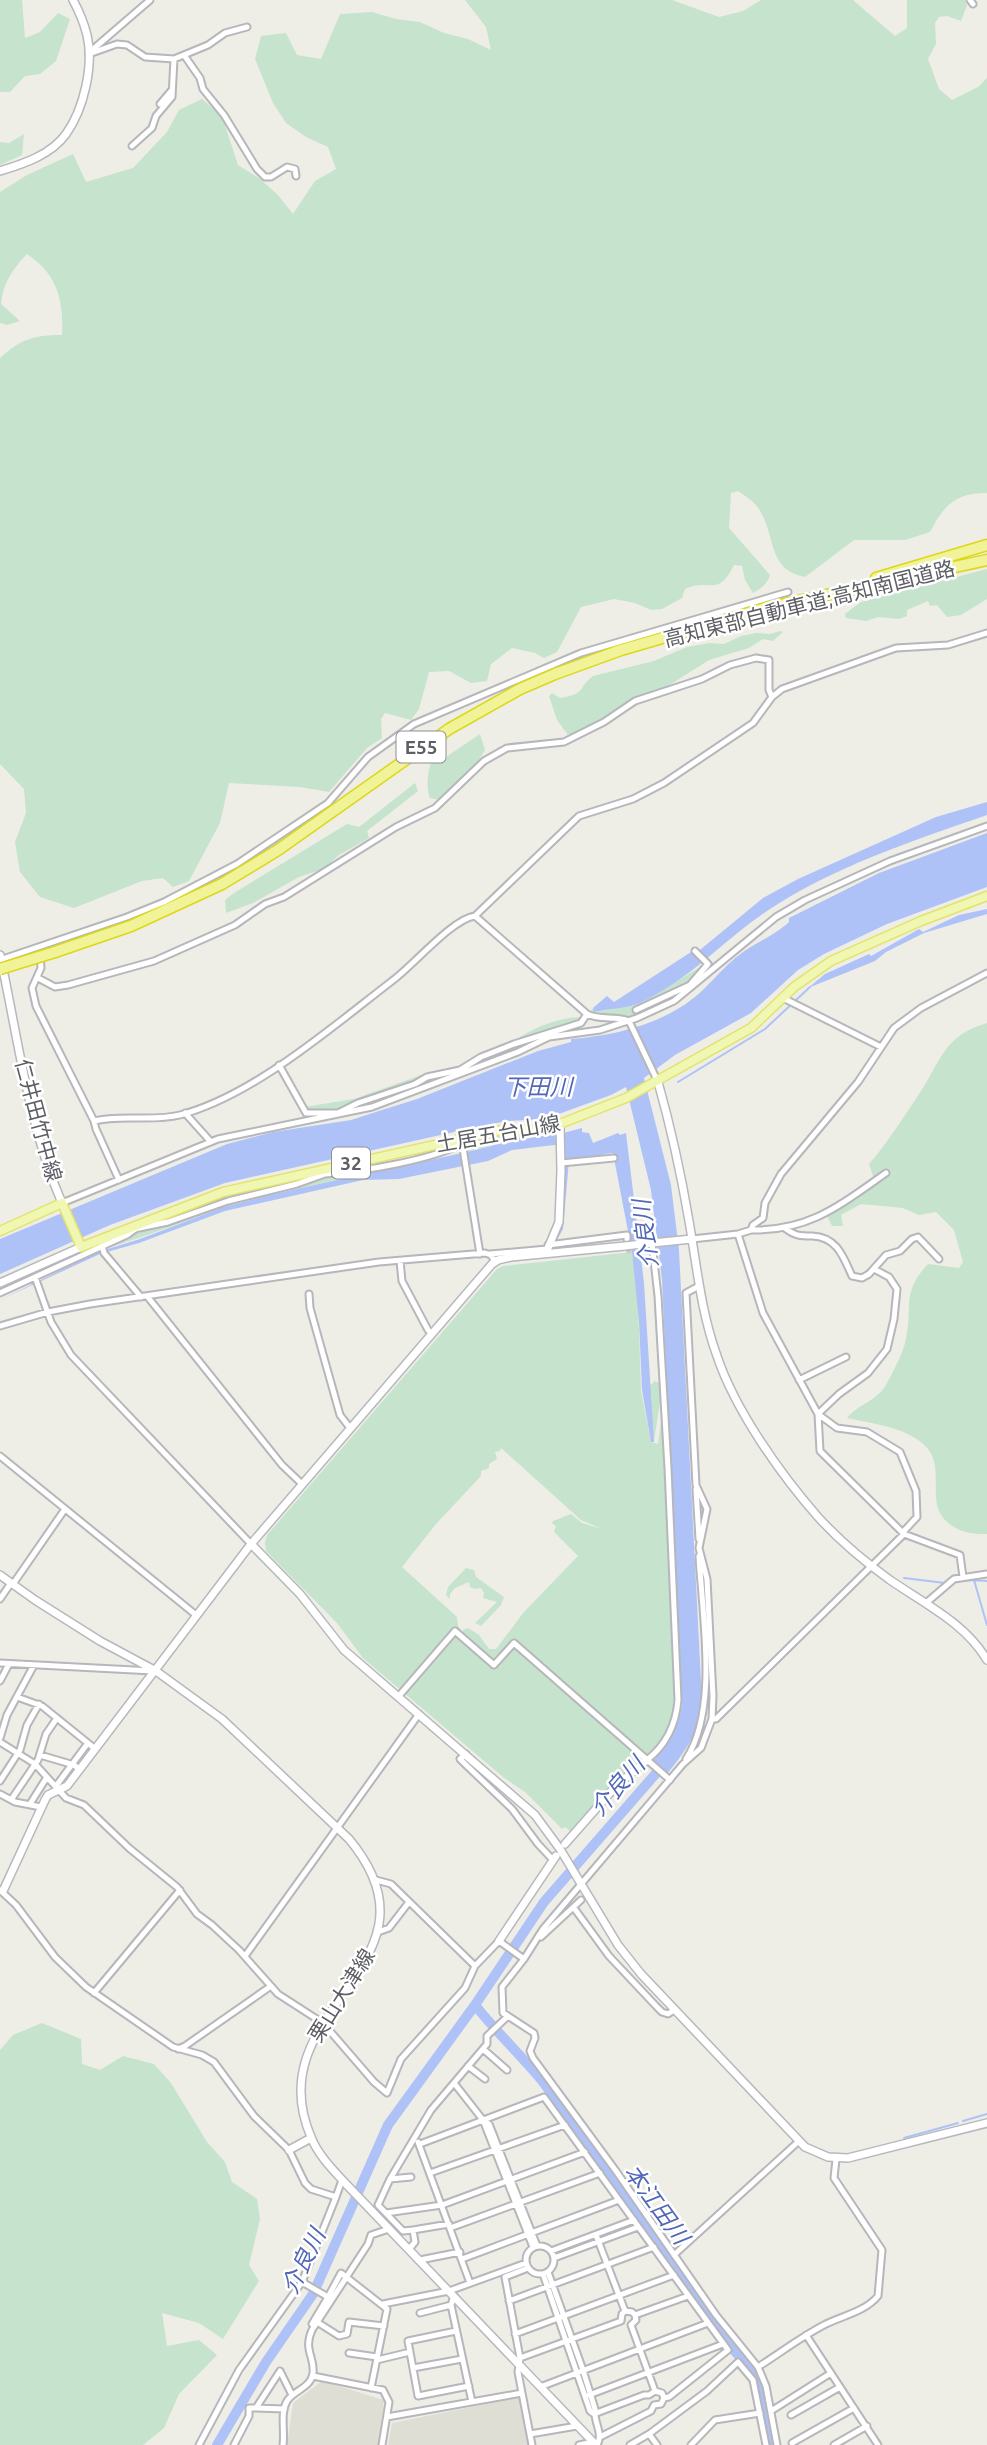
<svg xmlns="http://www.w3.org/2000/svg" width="987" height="2445" viewBox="0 0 987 2445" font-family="Ubuntu,'Noto Sans JP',sans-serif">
  <rect width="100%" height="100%" fill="#eeeee6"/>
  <path fill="#deded4" d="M322 2381 384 2400 378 2445H287L293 2403Z
    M521 2397 529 2445H388L392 2423Z"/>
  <path fill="#c5e3cd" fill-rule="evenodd" d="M0 0H22L25 38 40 32 58 13 70 19 56 61 40 74 25 76 10 92H0Z
    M465 0H672L719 17 743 11 761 0H853L895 36 907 28V0H965L967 5 961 21 947 16 939 17 935 23 936 44 928 59 939 89 952 100 978 87 987 78V493C955 493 944 505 930 532L905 540H854L805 577C767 570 776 535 759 509 754 501 745 496 738 491L731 493 729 528 770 575C768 583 761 589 753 593L745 580 742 566 734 565C717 599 710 577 685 589L682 598 662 609 651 610 635 603 614 599 581 607 557 652 544 658 535 653 512 648 491 664 487 681 471 683 449 671 429 672 419 709 411 720 385 713 381 719 382 738 367 748 329 792 300 787 229 783 220 823 189 881 173 887 163 878 142 881 74 908 40 897 20 872 15 842 26 813 24 789 0 764V358C21 339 34 335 62 335 64 300 57 274 27 254 13 269 3 282 1 304L20 321 7 325 0 323V192L27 175 73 154 86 182 133 168 167 132 179 110 202 99 222 116 238 165 259 178 278 195 293 214 315 181 336 169 328 147 306 137 286 123 273 103 255 59 261 36 286 33 297 55 321 59 340 14 372 12 396 19 420 22 444 33 468 39 491 50 486 27Z
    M24 134 22 155 0 165V142L9 143Z
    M987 569V599L961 615 947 617 937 605 930 606 928 601 907 610V616L899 619 878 617 866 621 846 618 845 614 861 602Z
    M780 631 783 632 773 641 763 639 749 648 709 660 668 686 620 706 590 727 568 735 557 720 549 696 552 693 560 698C587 694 577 688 593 676L654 661 687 647 709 643 724 644 741 636 756 633 770 634Z
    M480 734 485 750 475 766 440 800 430 798C425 788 428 764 435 755L442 762 449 755Z
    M415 783 418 791 367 831 369 838 339 855 323 869 299 877 253 903 226 913 225 900 234 893 347 824 359 827Z
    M705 964 688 987 676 997 638 1016H599L591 1013 592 1008 595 1012 632 1006 643 1002Z
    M582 1017C572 1026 528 1040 514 1041 532 1028 560 1017 582 1017Z
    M987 1023V1534C973 1534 962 1533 951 1525 923 1506 946 1472 928 1449 909 1427 874 1424 847 1418 858 1404 878 1401 887 1383 894 1370 903 1353 906 1339 913 1305 901 1293 928 1264L959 1268 963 1262 954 1230 936 1212 919 1215 903 1208 861 1204 841 1215 843 1226H832L826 1214C846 1207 862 1198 875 1182L869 1164C888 1142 903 1118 919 1094 941 1061 944 1035 987 1023Z
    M424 1074V1077L336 1112 307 1111 304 1107 354 1099Z
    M549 1131 551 1134 547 1135 511 1138 498 1141 492 1146 465 1152V1142L507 1134Z
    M382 1168V1171L268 1195V1192L315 1178Z
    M322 1173C267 1195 200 1214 142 1226L235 1192Z
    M266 1192V1195C211 1210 159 1233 104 1249L105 1246 142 1228Z
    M632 1252 638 1301 641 1391 651 1442 658 1444 661 1421 663 1422 662 1445 664 1446 676 1699C674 1723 662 1748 640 1760L577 1826 570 1831 565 1827 562 1829 525 1792 503 1777 363 1658 337 1623 266 1551 265 1543 267 1535 497 1269 503 1266ZM501 1448 581 1520 602 1529 582 1523 571 1514 553 1521 552 1523 556 1526 554 1532 578 1556 524 1612 496 1649H489L479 1635 468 1628 463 1630V1633L458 1626 457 1617 402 1567 436 1524 481 1476V1471L489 1468V1464L497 1459 495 1452 500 1451Z
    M656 1304 662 1389 654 1441 648 1409 652 1399 650 1397 649 1386 655 1381 659 1383 654 1305Z
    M466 1568 474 1570 476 1577 504 1597 501 1605 481 1626 475 1623 497 1602 483 1598 484 1593 481 1588 474 1589 470 1587 469 1582 455 1588 450 1594V1599L446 1595 448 1587Z
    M42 2023 81 2039 82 2064 100 2070 123 2056 154 2064 171 2083 207 2142 225 2162 232 2182 257 2199 260 2219 249 2265 259 2281 223 2339 199 2323 162 2313 167 2346 199 2340 217 2355 179 2394 164 2428 143 2445H0V2050L13 2035Z"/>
  <path fill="#aec2f7" d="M987 802V815C912 841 833 867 767 911 728 937 697 972 655 995 648 999 640 1004 631 1006 619 1009 607 1009 594 1012L593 1008 607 996 614 1002 691 952 695 954 763 898 798 879 936 817Z
    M987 833V887L887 924 824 954 798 970 751 1013 675 1055 644 1078 671 1185 679 1250 702 1701C699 1732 686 1751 667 1774L653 1761C668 1744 679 1727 682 1705L662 1280 651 1190 626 1087 611 1095 545 1119 507 1121 472 1128 225 1183 110 1225 0 1274V1239L227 1144 273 1132 351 1120 379 1111 417 1099 538 1051 571 1042V1039C609 1036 651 1027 684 1005 708 990 724 963 749 948 763 939 776 934 789 922V918L879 873Z
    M987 909V914L924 933 886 952 875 961 808 988 825 974 869 954 871 956 919 929 923 932 959 915Z
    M582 1128V1132L589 1133 593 1143 618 1133 620 1135 626 1133 644 1283 654 1442H651L642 1390 639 1321 632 1252 613 1153 604 1154V1156L569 1160 563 1229 556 1242 554 1241C567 1217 565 1174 564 1147L554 1145 512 1150 488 1161 399 1179 363 1180 225 1211 139 1243 100 1254 0 1300 98 1252 140 1239 224 1207 269 1195 462 1153 492 1146 498 1142 511 1138 556 1135Z"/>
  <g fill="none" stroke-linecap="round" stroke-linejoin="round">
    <path stroke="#aec2f7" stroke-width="2" d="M678 1082 765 1029 810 987
      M904 1578 945 1583
      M974 1580 987 1625
      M954 1582 971 1580 987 1581
      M963 2121 987 2114
      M904 2138 958 2123
      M600 2237 634 2224
      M557 2254 595 2239
      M501 2275 510 2318"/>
    <path stroke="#aec2f7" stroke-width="10" d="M475 2005C497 2033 522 2056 544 2083L733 2349C762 2379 764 2405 771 2445
      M217 2445 266 2362 313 2294 388 2125 475 2005 544 1902 665 1763"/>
    <path stroke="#cacac6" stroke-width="5" stroke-dasharray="5 2.5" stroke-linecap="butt" d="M628 1242 629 1253"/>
    <g stroke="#b6b6bb" stroke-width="9">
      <path id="street" d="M970 0 973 4
        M91 51 150 0
        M89 54 117 44 127 45 145 57 174 59 208 45 225 33 247 27
        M184 55 200 78 203 89 224 115 257 169 265 177H271L287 167 295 169 296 176
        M160 104 171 91
        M132 146 152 128 156 116 172 97 174 59
        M475 916 587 1014C601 1021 615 1015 629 1021L658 1082
        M40 956 41 968 32 988 36 1006 94 1121 96 1129 119 1180
        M0 960 127 917 164 902 237 864 328 803 368 757 414 724 581 653 788 592
        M38 978 55 987 68 985 154 961 235 925 265 904 284 897 396 827 435 808 484 761 507 748 564 742 604 722 635 701 702 679 730 665 756 658 769 660V690L772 697
        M690 985 708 964 695 951
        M783 998 881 1047
        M636 1010 690 985
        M279 1065 306 1113H338L358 1103 415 1084 427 1077 460 1070 481 1057 514 1044 581 1023 587 1014
        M185 1113 211 1142
        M94 1121C122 1114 151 1122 180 1115 253 1096 332 1027 392 981 413 966 452 919 475 916L579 816 633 799 664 783 753 723 772 697 782 689 896 648 948 645 987 633
        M462 1142 480 1254
        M561 1163 614 1158
        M325 1174C365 1171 426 1161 462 1144
        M62 1203 218 1139 372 1107 518 1052 549 1037 600 1030 637 1018 674 1001 776 917 805 900 890 861 987 826
        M139 1228 168 1222 228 1201 297 1184 325 1174 324 1169
        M786 1229C796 1236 800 1236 812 1236 837 1237 843 1256 852 1276L862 1278 869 1274 886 1255 900 1251 912 1239 918 1237 939 1259
        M751 1230C810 1231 840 1205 886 1173
        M692 1239 738 1234 751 1230 753 1225 763 1218 765 1203 781 1174 858 1082 894 1028 921 1008 987 973
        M548 1245 627 1235V1239
        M102 1246 104 1253 141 1297
        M490 1254 547 1249
        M400 1261 402 1281 428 1330 432 1334
        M874 1269 889 1277 897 1289 894 1319 887 1349 868 1373 839 1394 818 1414 820 1451 904 1534 960 1555 963 1577
        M35 1277 51 1322 71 1355 251 1544
        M699 1286 686 1293 696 1485 707 1509 699 1548 707 1579 713 1696 712 1719
        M0 1293 127 1235 138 1227
        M309 1294 310 1308 340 1415 350 1428
        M147 1296 282 1465 302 1484
        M0 1326 48 1312 90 1304 379 1262 485 1253 491 1255 495 1261
        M799 1380 846 1357
        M0 1456 196 1615
        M696 1489 699 1539
        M13 1584 65 1509
        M0 1599 11 1583
        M926 1603 954 1579 987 1574
        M0 1663 153 1671
        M0 1681 9 1664
        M17 1697 42 1706 94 1748
        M398 1697 455 1631 494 1665 514 1643 670 1780
        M0 1738 7 1715 34 1665
        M0 1742 35 1764 66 1798 84 1805 129 1848 177 1887 197 1914 212 1925 239 1950 278 1994 323 2023 374 2082 387 2093 401 2059 465 1988 475 1966 499 1941 524 1959
        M466 1754 460 1759 464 1763 512 1809 538 1844 553 1860
        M40 1755 74 1765 79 1769
        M686 1759C719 1709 702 1614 699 1556
        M647 1760C666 1745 676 1724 678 1700L668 1468 658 1296 652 1243
        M0 1781 20 1750 27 1725 39 1704
        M56 1786 88 1743
        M0 1794 15 1802 41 1807
        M11 1800 38 1760 46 1734 57 1718
        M30 1804 47 1777
        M376 1880 391 1884 475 1966
        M0 1890 16 1905 55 1957 86 1987 173 2047 202 2055 214 2062 254 2116 289 2150 305 2183 311 2189 336 2197 302 2282 239 2370 199 2445
        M574 1908 609 1956 656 2006 662 2012 668 2014 674 2010
        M378 1932 389 1928 409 1902
        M539 1935 541 1937 581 1900
        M245 1956 419 1714
        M94 1993 180 1890
        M508 2016 534 2033 535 2038 530 2051 533 2058 616 2171 716 2315 758 2367 766 2386 777 2445
        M178 2049 185 2046 271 1986
        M483 2049 507 2070
        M468 2066 485 2079
        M454 2083 483 2120 489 2124 537 2246
        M483 2120 533 2247
        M418 2142 470 2283
        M420 2144 544 2097 728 2350 669 2397 664 2398 661 2404 654 2405 651 2411 600 2437
        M430 2173 565 2125
        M390 2179 411 2177
        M336 2197 342 2180
        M386 2213 442 2205 585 2152
        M450 2228 600 2173
        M413 2230 449 2224
        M526 2260a14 14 0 1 1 28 0a14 14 0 1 1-28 0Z
        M409 2249 415 2242 413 2230 403 2231 378 2205 390 2179 431 2110 487 2044V2036L508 2016 503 2013 502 1987 524 1959 543 1929 683 1764 701 1748 712 1719H716L903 1535 904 1531 917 1517 916 1491 900 1452 867 1432 837 1428 818 1414 763 1313 738 1234
        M551 2251 634 2220
        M674 2255 799 2141
        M554 2258 638 2227
        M462 2259 619 2200
        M420 2260 460 2252
        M528 2268 505 2277 520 2358 518 2372 532 2445
        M548 2272 583 2370 595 2409C593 2422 604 2433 597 2445
        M543 2274 590 2411 594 2414
        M302 2282 328 2297 341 2273 387 2309 371 2388
        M454 2296 451 2305 472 2402
        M509 2301 654 2247
        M383 2304 449 2291 526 2263
        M625 2311 632 2312 635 2315 688 2296
        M420 2313 451 2305
        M635 2315 636 2320 631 2325 655 2391 662 2393 664 2398
        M317 2322 339 2336 347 2334 349 2322 384 2326
        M312 2324 328 2297
        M456 2331 408 2341 418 2396 469 2386
        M515 2334 674 2275
        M806 2335 878 2445
        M349 2353 377 2357
        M520 2358 621 2321 622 2314 625 2311 596 2235
        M377 2360 410 2352
        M758 2367C780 2353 801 2337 824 2325 841 2316 865 2312 878 2296L882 2250 834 2178 836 2159
        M413 2368 462 2359
        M313 2376 383 2390 389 2402 382 2445
        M540 2387 708 2323
        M589 2395 723 2344
        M256 2408 284 2409
        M771 2411 831 2373
        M594 2414 644 2395H649L655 2391
        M791 2415 840 2387
        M387 2417 522 2393
        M530 2434 577 2426
        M649 2434 657 2445
        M792 2443 854 2408
        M234 2445 249 2416V2408H256L280 2371 292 2395
        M283 2445C285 2431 280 2413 287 2401 294 2390 311 2388 313 2373 315 2357 303 2350 312 2330L368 2244 371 2235 389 2229
        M579 2445 593 2442
        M630 2445 649 2434 707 2391 738 2362 753 2380 766 2445
        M691 2445 715 2420 760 2413
        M834 2445 867 2426"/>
    </g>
    <g stroke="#b7b8be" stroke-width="10">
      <path id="secondary" d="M0 171C23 164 51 155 66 134 84 109 94 65 87 35 84 23 79 11 73 0
        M0 955C18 1037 28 1125 62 1203
        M658 1082C671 1128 681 1174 689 1221 697 1267 701 1312 717 1356 735 1410 781 1475 818 1517 839 1540 865 1562 890 1580 925 1604 965 1623 987 1660
        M642 1244 692 1239
        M546 1253 559 1222 561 1171 560 1124
        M0 1283 81 1247
        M251 1544 300 1594 344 1650 535 1815 560 1849 618 1945 641 1974 805 2147 828 2157 848 2158 987 2123
        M0 1575 35 1600 100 1641 156 1671 222 1719 349 1839C454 1965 255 2007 311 2137 318 2155 333 2170 346 2184L596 2445
        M565 1844 616 1786 647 1760
        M3 1891 45 1800 48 1795 67 1786 251 1544 492 1264 498 1260 511 1257 625 1246
        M499 1941 556 1856
        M289 2150 311 2138"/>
    </g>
    <g stroke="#e4e369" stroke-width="11">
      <path id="primary" d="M0 1231 62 1203 81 1247 223 1192 502 1130H538L552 1127 626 1098 751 1028 794 987 831 961 921 921 987 896"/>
    </g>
    <g stroke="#ded717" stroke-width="13">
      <path id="highway" d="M876 578 987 545
        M55 952 131 926 222 884 278 850 449 729 520 689 555 674 621 650 762 609 987 560"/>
    </g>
    <use href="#street" stroke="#fff" stroke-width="5"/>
    <use href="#secondary" stroke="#fff" stroke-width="7"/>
    <use href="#primary" stroke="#eff7b2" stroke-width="8"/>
    <use href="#highway" stroke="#f1f399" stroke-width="10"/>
    <g stroke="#b7b8be" stroke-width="10" stroke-linecap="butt">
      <path id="secondary-bridge" d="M625 1246 642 1244"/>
    </g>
    <g stroke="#ded717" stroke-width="13" stroke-linecap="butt">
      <path id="highway-bridge" d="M0 969 55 952"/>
    </g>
    <use href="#secondary-bridge" stroke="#fff" stroke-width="7"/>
    <use href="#highway-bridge" stroke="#f1f399" stroke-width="10"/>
  </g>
  <g text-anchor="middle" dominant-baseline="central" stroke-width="5" stroke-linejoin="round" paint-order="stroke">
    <g fill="#fff" stroke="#8e8f93" stroke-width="2">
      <rect x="396.5" y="731.5" width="49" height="31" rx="5"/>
      <rect x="332" y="1147.5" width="38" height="31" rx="5"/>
    </g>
    <g font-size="19" font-weight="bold" fill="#5e5f65">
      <text x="421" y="747">E55</text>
      <text x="351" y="1163">32</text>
    </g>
    <g font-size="21" fill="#5e5f65" stroke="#fff">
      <text transform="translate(809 603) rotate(-14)">高知東部自動車道;高知南国道路</text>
      <text transform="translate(39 1120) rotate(75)">仁井田竹中線</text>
      <text transform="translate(498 1133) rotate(-10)">土居五台山線</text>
      <text transform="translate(341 1995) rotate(-58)">栗山大津線</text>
    </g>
    <g font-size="23" font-style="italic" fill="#5267b8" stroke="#fff">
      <text x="538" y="1086">下田川</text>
      <text transform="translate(645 1234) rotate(-97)">介良川</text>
      <text transform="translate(617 1786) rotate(-49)">介良川</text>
      <text transform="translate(657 2204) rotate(54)">本江田川</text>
      <text transform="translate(303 2261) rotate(-64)">介良川</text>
    </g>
  </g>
</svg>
